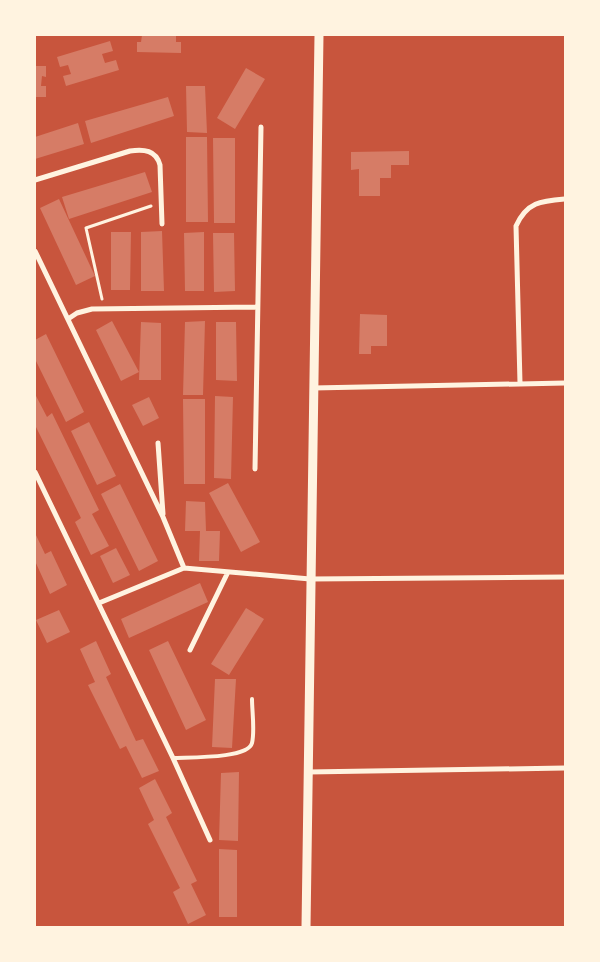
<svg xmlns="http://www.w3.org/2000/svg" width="600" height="962" viewBox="0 0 600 962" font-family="'Source Serif 4',serif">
  <rect width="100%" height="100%" fill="#c8553d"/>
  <path fill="#d67c66" d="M142 35H176V42H181V53L137 52V42H141Z
    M110 41 113 51 102 54 105 63 116 60 119 70 66 86 63 76 71 74 68 65 60 67 57 57Z
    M35 66H46V77L42 76 41 86H46V97H35Z
    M246 68 265 79 235 129 217 118Z
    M186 86H205L207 133 187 132Z
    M168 97 174 116 91 143 85 121Z
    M78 123 84 144 35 159V137Z
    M186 137H207L208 222H186Z
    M213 138H235V223H214Z
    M409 151V165H391V178H380V196H359V169L351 170V152Z
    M145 172 152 192 69 219 62 197Z
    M59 199 95 276 76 285 40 208Z
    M162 231 164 291H141V232Z
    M111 232H131L130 290H111Z
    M204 232V291H185L184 233Z
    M213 233H234L235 291 214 292Z
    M360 314 387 315V346H371V354H359Z
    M112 321 139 372 121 381 96 330Z
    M205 321 203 395H183L185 322Z
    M141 322 161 323V380H139Z
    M216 322H236L237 381 216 380Z
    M46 334 84 412 66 422 35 359V340Z
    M35 394 47 417 52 413 99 510 92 514 109 546 91 555 75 522 81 518 35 425Z
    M215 396 233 397 231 479 214 478Z
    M149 397 159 418 143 426 132 405Z
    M183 399H205V484H184Z
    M89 422 116 476 97 485 71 431Z
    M228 483 260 542 241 552 209 493Z
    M120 484 158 561 139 571 101 494Z
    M186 501 205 502 206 531H220L219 561H199L200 531H185Z
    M35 533 45 554 51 551 67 585 50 594 35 561Z
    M116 548 130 575 113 583 100 556Z
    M200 583 208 602 129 638 121 619Z
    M246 608 264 619 229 675 211 664Z
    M59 610 70 632 47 643 36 620Z
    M96 641 111 674 106 677 136 741 143 739 159 771 142 778 126 746 120 749 88 685 95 682 80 649Z
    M168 641 206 720 186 730 149 650Z
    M215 679H236L232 748 212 747Z
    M239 772 238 841 219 840 221 773Z
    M155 779 172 813 166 817 197 881 191 884 206 915 188 924 173 892 180 888 148 824 154 820 139 788Z
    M219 849 237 850V917H219Z"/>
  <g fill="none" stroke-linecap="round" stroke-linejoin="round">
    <path stroke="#fff3e0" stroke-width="3" d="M102 299 86 228 151 206"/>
    <path stroke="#fff3e0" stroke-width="4" d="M173 758C188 757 248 759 252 743 255 731 252 711 252 699"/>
    <path stroke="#fff3e0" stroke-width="5" d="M35 180 130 151C144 149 156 150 160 165L162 224
      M35 251 163 517 184 568
      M68 319 77 313 92 309 257 307
      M520 383 516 226C527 202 541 201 565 199
      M313 388 565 383
      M158 443 163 514
      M255 469 261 127
      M35 472 173 758 210 840
      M99 603 184 568 310 579 565 577
      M190 650 228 572
      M308 772 565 768"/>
    <path stroke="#fff3e0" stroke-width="9" d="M306 927 319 35"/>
  </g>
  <rect width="600" height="962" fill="none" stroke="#fff3e0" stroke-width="72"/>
</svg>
